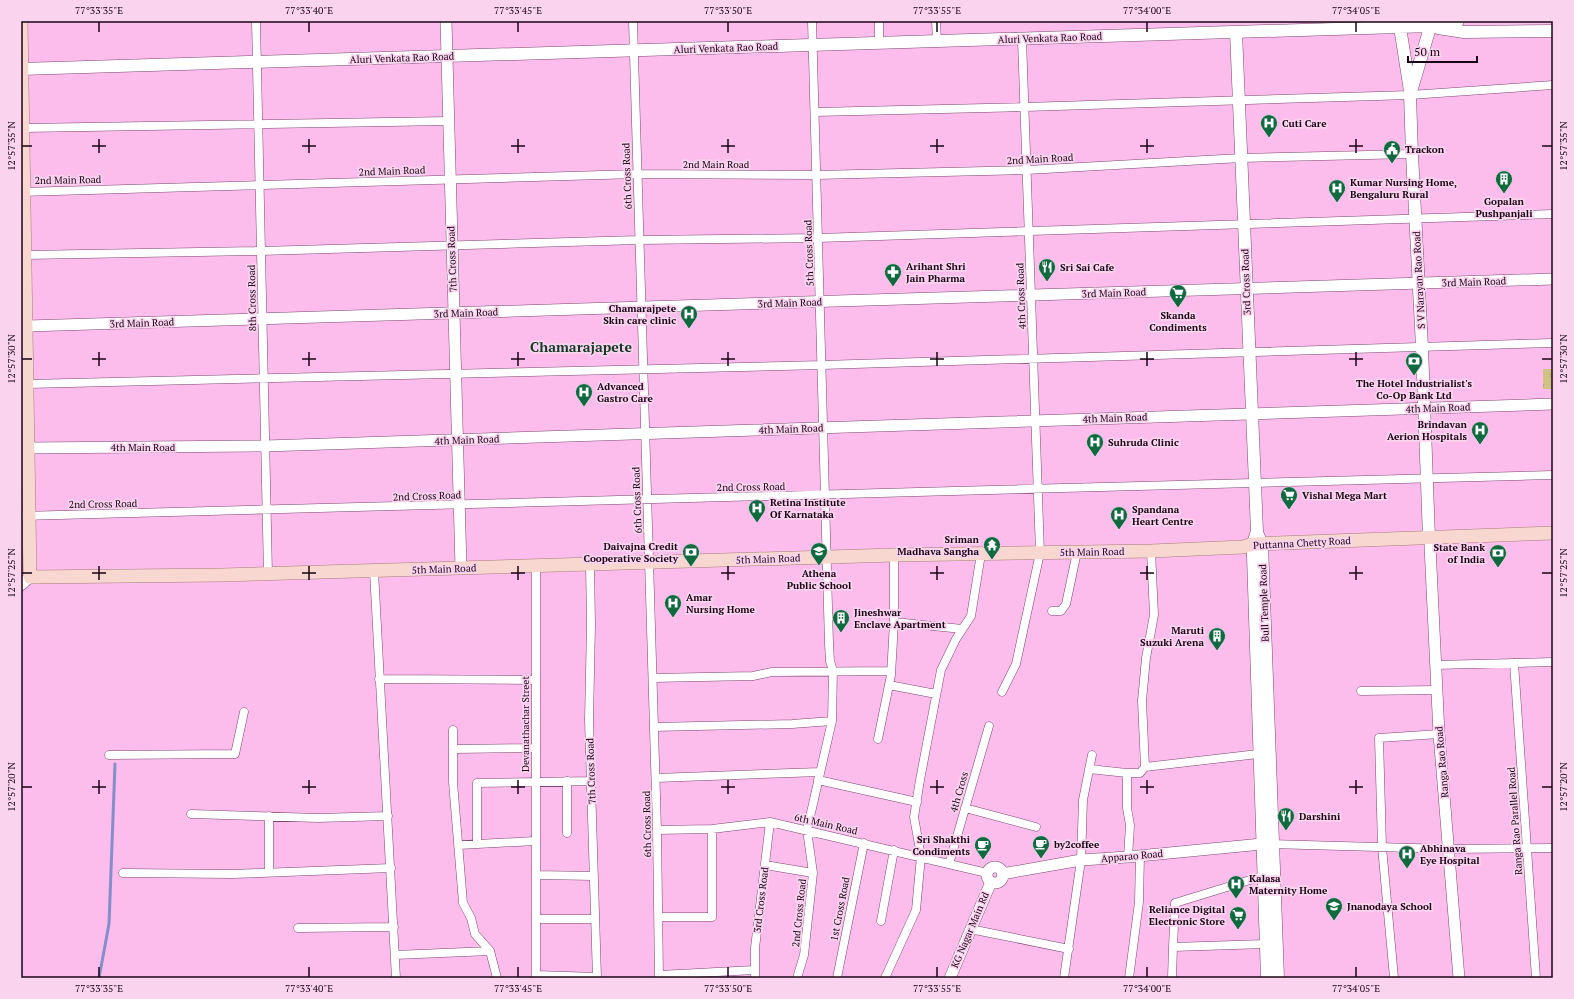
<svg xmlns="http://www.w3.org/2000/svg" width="1574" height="999" viewBox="0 0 1574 999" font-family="'PT Serif',serif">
  <defs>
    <pattern id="park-tufts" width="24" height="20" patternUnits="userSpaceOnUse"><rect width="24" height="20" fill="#d1c184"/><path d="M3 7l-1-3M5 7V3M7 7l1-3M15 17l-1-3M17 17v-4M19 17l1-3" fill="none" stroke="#b3a471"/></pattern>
  </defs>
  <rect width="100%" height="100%" fill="#fcbdec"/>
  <path fill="url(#park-tufts)" d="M1543 369H1553V389H1543Z"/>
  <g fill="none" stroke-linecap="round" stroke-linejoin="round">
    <path stroke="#848ec8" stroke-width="3" d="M99 978 109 924 115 764"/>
    <g stroke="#7c4670" stroke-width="9">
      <path id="minor" d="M256 21 268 574
        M633 21 657 830 659 978
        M879 21V43
        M936 21 937 41
        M815 112 1025 107 1410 95 1553 85
        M24 128 448 121
        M21 192 637 174 816 175 1027 170 1241 158 1412 154
        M26 255 261 251 639 240 818 238 1553 214
        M28 384 822 365 1553 343
        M21 516 1553 475
        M590 564 591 625 589 720 597 978
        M536 566V978
        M374 571 396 978
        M1052 611H1061L1066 604 1077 552
        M894 622 962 629
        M1514 663 1536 978
        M1435 665 1553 662
        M653 678 753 676 772 672 891 671
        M379 679 534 680
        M889 685 936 694
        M1361 691 1437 690
        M1002 692 1016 664 1040 553 1022 39
        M654 727 792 724 832 721
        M453 730V782L463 903 471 918 475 934 490 951 497 978
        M878 739 891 675 894 622V555
        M454 749 535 748
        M109 755 235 754 244 712
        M1145 767 1258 754
        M1089 769 1127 773
        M656 778 820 772
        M818 780 917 802
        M965 808 1036 827
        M191 814 318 818 388 816
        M269 816V872
        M657 830 712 829 770 822 987 873
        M567 833V781
        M477 844V783L592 781
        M1268 844 1449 849 1553 848
        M459 845 535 841
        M1128 857 1130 825 1127 808V773H1140L1145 767 1142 701 1146 658 1154 615 1151 551
        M949 864 989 726
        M765 865 813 873
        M123 873 233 874 391 868
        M536 875 594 876
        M659 917H712V829
        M536 919H594
        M881 921 894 850
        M298 928 394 927
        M970 929 1069 949
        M1173 947 1175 903 1263 876
        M395 955 490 951
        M536 975 597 977
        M659 975 755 970
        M755 978V948L770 822
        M797 978 804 955 813 873 807 830 832 721 833 671 830 661 829 644 812 21
        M837 978 864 843
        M885 978 916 910 921 856 914 817 920 780 941 670 956 639 971 616 981 554
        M1064 978 1081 860 1083 800 1092 755
        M1129 978 1139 902 1140 855
        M1172 978 1173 947 1265 944
        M1394 978 1382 847 1379 738 1439 734"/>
    </g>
    <g stroke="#7c4670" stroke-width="12">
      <path id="tertiary" d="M446 21 461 568
        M27 326 1553 279
        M28 448 265 446 1553 404
        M1430 546 1439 734 1459 978
        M21 585 30 577
        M987 875a8 8 0 1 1 16 0a8 8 0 1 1-16 0Z
        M1002 874 1081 860 1128 857 1262 844
        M950 978 991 882"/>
    </g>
    <g stroke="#7c4670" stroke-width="13">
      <path id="secondary" d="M1400 27 1410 91
        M1438 28 1464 32 1553 31
        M1236 32 1257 531 1253 544V556L1267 978
        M21 69 1431 26 1458 21
        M1258 535 1262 544 1278 978
        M1429 538 1422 347 1412 154 1410 95 1432 21"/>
    </g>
    <g stroke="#a67c79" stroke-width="14">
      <path id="primary" d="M21 21 30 577 222 575 894 555 1151 551 1243 547 1253 544 1553 533"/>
    </g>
    <use href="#minor" stroke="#fff" stroke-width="8"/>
    <use href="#tertiary" stroke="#fff" stroke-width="11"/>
    <use href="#secondary" stroke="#fff" stroke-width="12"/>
    <use href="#primary" stroke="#f7d7cf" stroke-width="13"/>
  </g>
  <path fill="none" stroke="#180414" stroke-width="1.5" d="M99 22V32M309 22V32M518 22V32M728 22V32M937 22V32M1147 22V32M1356 22V32M99 139V153M309 139V153M518 139V153M728 139V153M937 139V153M1147 139V153M1356 139V153M22 146H32M92 146H106M302 146H316M511 146H525M721 146H735M930 146H944M1140 146H1154M1349 146H1363M1542 146H1552M99 352V366M309 352V366M518 352V366M728 352V366M937 352V366M1147 352V366M1356 352V366M22 359H32M92 359H106M302 359H316M511 359H525M721 359H735M930 359H944M1140 359H1154M1349 359H1363M1542 359H1552M99 566V580M309 566V580M518 566V580M728 566V580M937 566V580M1147 566V580M1356 566V580M22 573H32M92 573H106M302 573H316M511 573H525M721 573H735M930 573H944M1140 573H1154M1349 573H1363M1542 573H1552M99 780V794M309 780V794M518 780V794M728 780V794M937 780V794M1147 780V794M1356 780V794M22 787H32M92 787H106M302 787H316M511 787H525M721 787H735M930 787H944M1140 787H1154M1349 787H1363M1542 787H1552M99 967V977M309 967V977M518 967V977M728 967V977M937 967V977M1147 967V977M1356 967V977"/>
  <defs>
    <g id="hospital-pin" transform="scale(0.9)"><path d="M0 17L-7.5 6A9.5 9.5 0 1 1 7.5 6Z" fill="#0f6b3f" stroke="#fad3ef"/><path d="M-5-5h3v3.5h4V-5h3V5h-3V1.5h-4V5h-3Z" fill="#fff"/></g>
    <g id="civic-pin" transform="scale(0.9)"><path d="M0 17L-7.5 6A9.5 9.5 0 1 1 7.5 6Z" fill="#0f6b3f" stroke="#fad3ef"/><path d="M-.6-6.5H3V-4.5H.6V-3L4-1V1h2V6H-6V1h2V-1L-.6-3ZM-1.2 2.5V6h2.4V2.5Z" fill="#fff"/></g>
    <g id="building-pin" transform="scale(0.9)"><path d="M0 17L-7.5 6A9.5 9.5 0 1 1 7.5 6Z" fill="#0f6b3f" stroke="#fad3ef"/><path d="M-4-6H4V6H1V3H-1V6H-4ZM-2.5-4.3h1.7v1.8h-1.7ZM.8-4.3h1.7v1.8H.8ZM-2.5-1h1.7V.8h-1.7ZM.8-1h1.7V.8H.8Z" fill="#fff"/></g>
    <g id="restaurant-pin" transform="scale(0.9)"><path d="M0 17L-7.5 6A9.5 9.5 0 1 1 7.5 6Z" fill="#0f6b3f" stroke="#fad3ef"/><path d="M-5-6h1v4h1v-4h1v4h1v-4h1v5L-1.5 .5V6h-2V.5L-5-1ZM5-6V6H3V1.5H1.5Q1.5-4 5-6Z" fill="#fff"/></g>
    <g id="pharmacy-pin" transform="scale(0.9)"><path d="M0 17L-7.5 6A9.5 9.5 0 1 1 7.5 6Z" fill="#0f6b3f" stroke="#fad3ef"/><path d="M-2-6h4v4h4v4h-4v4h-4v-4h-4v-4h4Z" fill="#fff"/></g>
    <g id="supermarket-pin" transform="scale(0.9)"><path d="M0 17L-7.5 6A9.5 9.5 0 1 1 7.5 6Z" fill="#0f6b3f" stroke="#fad3ef"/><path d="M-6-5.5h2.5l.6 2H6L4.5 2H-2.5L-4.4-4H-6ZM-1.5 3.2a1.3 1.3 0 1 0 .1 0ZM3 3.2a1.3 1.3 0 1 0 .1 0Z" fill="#fff"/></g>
    <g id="bank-pin" transform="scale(0.9)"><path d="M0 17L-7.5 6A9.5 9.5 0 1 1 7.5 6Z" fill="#0f6b3f" stroke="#fad3ef"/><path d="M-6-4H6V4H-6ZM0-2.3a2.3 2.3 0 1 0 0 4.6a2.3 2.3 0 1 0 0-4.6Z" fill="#fff"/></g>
    <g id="temple-pin" transform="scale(0.9)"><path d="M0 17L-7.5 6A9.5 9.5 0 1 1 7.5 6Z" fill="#0f6b3f" stroke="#fad3ef"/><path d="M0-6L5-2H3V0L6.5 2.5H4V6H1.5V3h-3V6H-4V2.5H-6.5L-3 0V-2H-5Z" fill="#fff"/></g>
    <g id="school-pin" transform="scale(0.9)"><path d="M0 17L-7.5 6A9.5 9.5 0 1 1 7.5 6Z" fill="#0f6b3f" stroke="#fad3ef"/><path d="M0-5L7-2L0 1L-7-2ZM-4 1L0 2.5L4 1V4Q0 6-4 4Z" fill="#fff"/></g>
    <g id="cafe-pin" transform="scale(0.9)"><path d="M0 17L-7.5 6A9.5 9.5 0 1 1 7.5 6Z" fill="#0f6b3f" stroke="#fad3ef"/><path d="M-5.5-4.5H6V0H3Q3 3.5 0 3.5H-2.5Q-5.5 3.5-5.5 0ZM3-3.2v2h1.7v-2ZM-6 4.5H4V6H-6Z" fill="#fff"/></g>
  </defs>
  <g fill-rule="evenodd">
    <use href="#hospital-pin" x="1269" y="123"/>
    <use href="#civic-pin" x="1392" y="149"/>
    <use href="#building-pin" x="1504" y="179"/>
    <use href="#hospital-pin" x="1337" y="188"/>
    <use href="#restaurant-pin" x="1047" y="267"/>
    <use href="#pharmacy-pin" x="893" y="272"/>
    <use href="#supermarket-pin" x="1178" y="293"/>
    <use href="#hospital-pin" x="689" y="314"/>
    <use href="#bank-pin" x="1414" y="361"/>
    <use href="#hospital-pin" x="584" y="392"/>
    <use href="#hospital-pin" x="1480" y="430"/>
    <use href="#hospital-pin" x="1095" y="442"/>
    <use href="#supermarket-pin" x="1289" y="495"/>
    <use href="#hospital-pin" x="757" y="508"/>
    <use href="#hospital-pin" x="1119" y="515"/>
    <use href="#temple-pin" x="992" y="545"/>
    <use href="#school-pin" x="819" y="551"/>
    <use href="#bank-pin" x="691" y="552"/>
    <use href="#bank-pin" x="1498" y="553"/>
    <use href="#hospital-pin" x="673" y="603"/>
    <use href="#building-pin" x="841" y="618"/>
    <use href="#building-pin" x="1217" y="636"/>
    <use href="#restaurant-pin" x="1286" y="816"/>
    <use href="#cafe-pin" x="1041" y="844"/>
    <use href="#cafe-pin" x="983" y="845"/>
    <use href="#hospital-pin" x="1407" y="854"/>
    <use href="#hospital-pin" x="1236" y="884"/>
    <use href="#school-pin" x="1334" y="906"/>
    <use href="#supermarket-pin" x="1238" y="915"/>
  </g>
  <g text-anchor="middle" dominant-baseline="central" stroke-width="3.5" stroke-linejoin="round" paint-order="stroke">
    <g font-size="10" fill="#180414" stroke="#fad3ef">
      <text transform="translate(1050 38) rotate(-2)">Aluri Venkata Rao Road</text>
      <text transform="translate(726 48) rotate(-2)">Aluri Venkata Rao Road</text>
      <text transform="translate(402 58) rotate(-2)">Aluri Venkata Rao Road</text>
      <text transform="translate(1040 159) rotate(-3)">2nd Main Road</text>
      <text x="716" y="164">2nd Main Road</text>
      <text transform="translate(392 171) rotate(-2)">2nd Main Road</text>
      <text transform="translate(627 176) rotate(-92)">6th Cross Road</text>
      <text transform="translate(68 180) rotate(-1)">2nd Main Road</text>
      <text transform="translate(809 253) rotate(-92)">5th Cross Road</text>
      <text transform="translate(452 259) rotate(-92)">7th Cross Road</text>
      <text transform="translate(1419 280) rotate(-93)">S V Narayan Rao Road</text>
      <text transform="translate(1246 282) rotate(-92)">3rd Cross Road</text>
      <text transform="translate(1474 282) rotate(-2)">3rd Main Road</text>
      <text transform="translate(1114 293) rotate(-2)">3rd Main Road</text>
      <text transform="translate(1021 296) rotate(-92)">4th Cross Road</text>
      <text transform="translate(252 298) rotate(-91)">8th Cross Road</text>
      <text transform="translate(790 303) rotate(-2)">3rd Main Road</text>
      <text transform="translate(466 313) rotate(-2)">3rd Main Road</text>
      <text transform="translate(142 323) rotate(-2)">3rd Main Road</text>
      <text transform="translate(1438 408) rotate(-2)">4th Main Road</text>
      <text transform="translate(1115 418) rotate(-2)">4th Main Road</text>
      <text transform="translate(791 429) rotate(-2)">4th Main Road</text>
      <text transform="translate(467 440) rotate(-2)">4th Main Road</text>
      <text x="143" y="447">4th Main Road</text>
      <text transform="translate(751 487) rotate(-1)">2nd Cross Road</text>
      <text transform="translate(427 496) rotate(-2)">2nd Cross Road</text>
      <text transform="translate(637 500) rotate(-92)">6th Cross Road</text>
      <text transform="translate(103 504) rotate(-1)">2nd Cross Road</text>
      <text transform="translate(1302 543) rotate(-3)">Puttanna Chetty Road</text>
      <text transform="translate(1092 552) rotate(-1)">5th Main Road</text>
      <text transform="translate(768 559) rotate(-2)">5th Main Road</text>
      <text transform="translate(444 569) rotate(-2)">5th Main Road</text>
      <text transform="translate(1264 603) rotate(-92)">Bull Temple Road</text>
      <text transform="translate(525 724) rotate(-90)">Devanathachar Street</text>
      <text transform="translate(1442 762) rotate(-95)">Ranga Rao Road</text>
      <text transform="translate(591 771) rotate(-92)">7th Cross Road</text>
      <text transform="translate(959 792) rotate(-74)">4th Cross</text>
      <text transform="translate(1515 821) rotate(-94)">Ranga Rao Parallel Road</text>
      <text transform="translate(647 824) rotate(-91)">6th Cross Road</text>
      <text transform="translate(826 824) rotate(13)">6th Main Road</text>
      <text transform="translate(1132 856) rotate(-5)">Apparao Road</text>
      <text transform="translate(761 900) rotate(-83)">3rd Cross Road</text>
      <text transform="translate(840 909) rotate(-79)">1st Cross Road</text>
      <text transform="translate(799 913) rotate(-84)">2nd Cross Road</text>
      <text transform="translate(970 930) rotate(-67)">KG Nagar Main Rd</text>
    </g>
    <g font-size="10" font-weight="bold" fill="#180414" stroke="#fad3ef" text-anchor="start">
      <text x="1282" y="123">Cuti Care</text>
      <text x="1405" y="149">Trackon</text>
      <text x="1350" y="182">Kumar Nursing Home,<tspan x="1350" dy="12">Bengaluru Rural</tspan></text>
      <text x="1504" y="201" text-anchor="middle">Gopalan<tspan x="1504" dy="12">Pushpanjali</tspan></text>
      <text x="906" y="266">Arihant Shri<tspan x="906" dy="12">Jain Pharma</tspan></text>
      <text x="1060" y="267">Sri Sai Cafe</text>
      <text x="676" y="308" text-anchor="end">Chamarajpete<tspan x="676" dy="12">Skin care clinic</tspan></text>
      <text x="1178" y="315" text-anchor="middle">Skanda<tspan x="1178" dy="12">Condiments</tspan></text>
      <text x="1414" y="383" text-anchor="middle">The Hotel Industrialist's<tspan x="1414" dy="12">Co-Op Bank Ltd</tspan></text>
      <text x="597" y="386">Advanced<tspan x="597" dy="12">Gastro Care</tspan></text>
      <text x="1467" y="424" text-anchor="end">Brindavan<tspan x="1467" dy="12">Aerion Hospitals</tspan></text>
      <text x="1108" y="442">Suhruda Clinic</text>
      <text x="1302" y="495">Vishal Mega Mart</text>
      <text x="770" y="502">Retina Institute<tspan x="770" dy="12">Of Karnataka</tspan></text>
      <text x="1132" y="509">Spandana<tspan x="1132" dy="12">Heart Centre</tspan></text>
      <text x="979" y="539" text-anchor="end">Sriman<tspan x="979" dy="12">Madhava Sangha</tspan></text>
      <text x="678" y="546" text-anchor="end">Daivajna Credit<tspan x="678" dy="12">Cooperative Society</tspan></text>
      <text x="1485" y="547" text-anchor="end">State Bank<tspan x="1485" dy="12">of India</tspan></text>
      <text x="819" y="573" text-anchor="middle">Athena<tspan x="819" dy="12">Public School</tspan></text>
      <text x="686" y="597">Amar<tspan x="686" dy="12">Nursing Home</tspan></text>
      <text x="854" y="612">Jineshwar<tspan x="854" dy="12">Enclave Apartment</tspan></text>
      <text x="1204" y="630" text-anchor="end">Maruti<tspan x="1204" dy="12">Suzuki Arena</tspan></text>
      <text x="1299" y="816">Darshini</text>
      <text x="970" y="839" text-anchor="end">Sri Shakthi<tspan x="970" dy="12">Condiments</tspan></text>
      <text x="1054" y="844">by2coffee</text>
      <text x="1420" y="848">Abhinava<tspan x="1420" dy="12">Eye Hospital</tspan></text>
      <text x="1249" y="878">Kalasa<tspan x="1249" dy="12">Maternity Home</tspan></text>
      <text x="1347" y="906">Jnanodaya School</text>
      <text x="1225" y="909" text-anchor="end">Reliance Digital<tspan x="1225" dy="12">Electronic Store</tspan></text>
    </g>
    <g font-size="14" font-weight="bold" fill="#123923" stroke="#fad3ef">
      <text x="581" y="346">Chamarajapete</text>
    </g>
  </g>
  <rect width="1574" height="999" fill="none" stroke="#fad3ef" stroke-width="44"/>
  <path d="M1408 56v6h69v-6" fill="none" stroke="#180414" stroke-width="2"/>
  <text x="1414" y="56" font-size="12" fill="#180414" stroke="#fad3ef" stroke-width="3" paint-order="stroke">50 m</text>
  <rect x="22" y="22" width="1530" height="955" fill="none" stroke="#180414" stroke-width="1.5"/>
  <g font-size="10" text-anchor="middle" fill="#180414">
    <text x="99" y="14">77°33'35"E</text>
    <text x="309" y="14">77°33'40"E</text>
    <text x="518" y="14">77°33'45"E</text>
    <text x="728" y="14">77°33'50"E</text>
    <text x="937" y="14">77°33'55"E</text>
    <text x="1147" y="14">77°34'00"E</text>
    <text x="1356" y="14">77°34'05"E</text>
    <text transform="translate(11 146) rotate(-90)" y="4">12°57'35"N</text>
    <text transform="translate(1563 146) rotate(-90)" y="4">12°57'35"N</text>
    <text transform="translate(11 359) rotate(-90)" y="4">12°57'30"N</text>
    <text transform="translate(1563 359) rotate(-90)" y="4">12°57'30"N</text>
    <text transform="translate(11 573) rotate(-90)" y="4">12°57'25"N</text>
    <text transform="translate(1563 573) rotate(-90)" y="4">12°57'25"N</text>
    <text transform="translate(11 787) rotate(-90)" y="4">12°57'20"N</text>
    <text transform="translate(1563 787) rotate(-90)" y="4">12°57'20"N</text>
    <text x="99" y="992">77°33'35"E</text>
    <text x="309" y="992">77°33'40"E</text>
    <text x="518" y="992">77°33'45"E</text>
    <text x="728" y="992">77°33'50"E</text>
    <text x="937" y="992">77°33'55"E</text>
    <text x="1147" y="992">77°34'00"E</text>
    <text x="1356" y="992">77°34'05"E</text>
  </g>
</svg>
